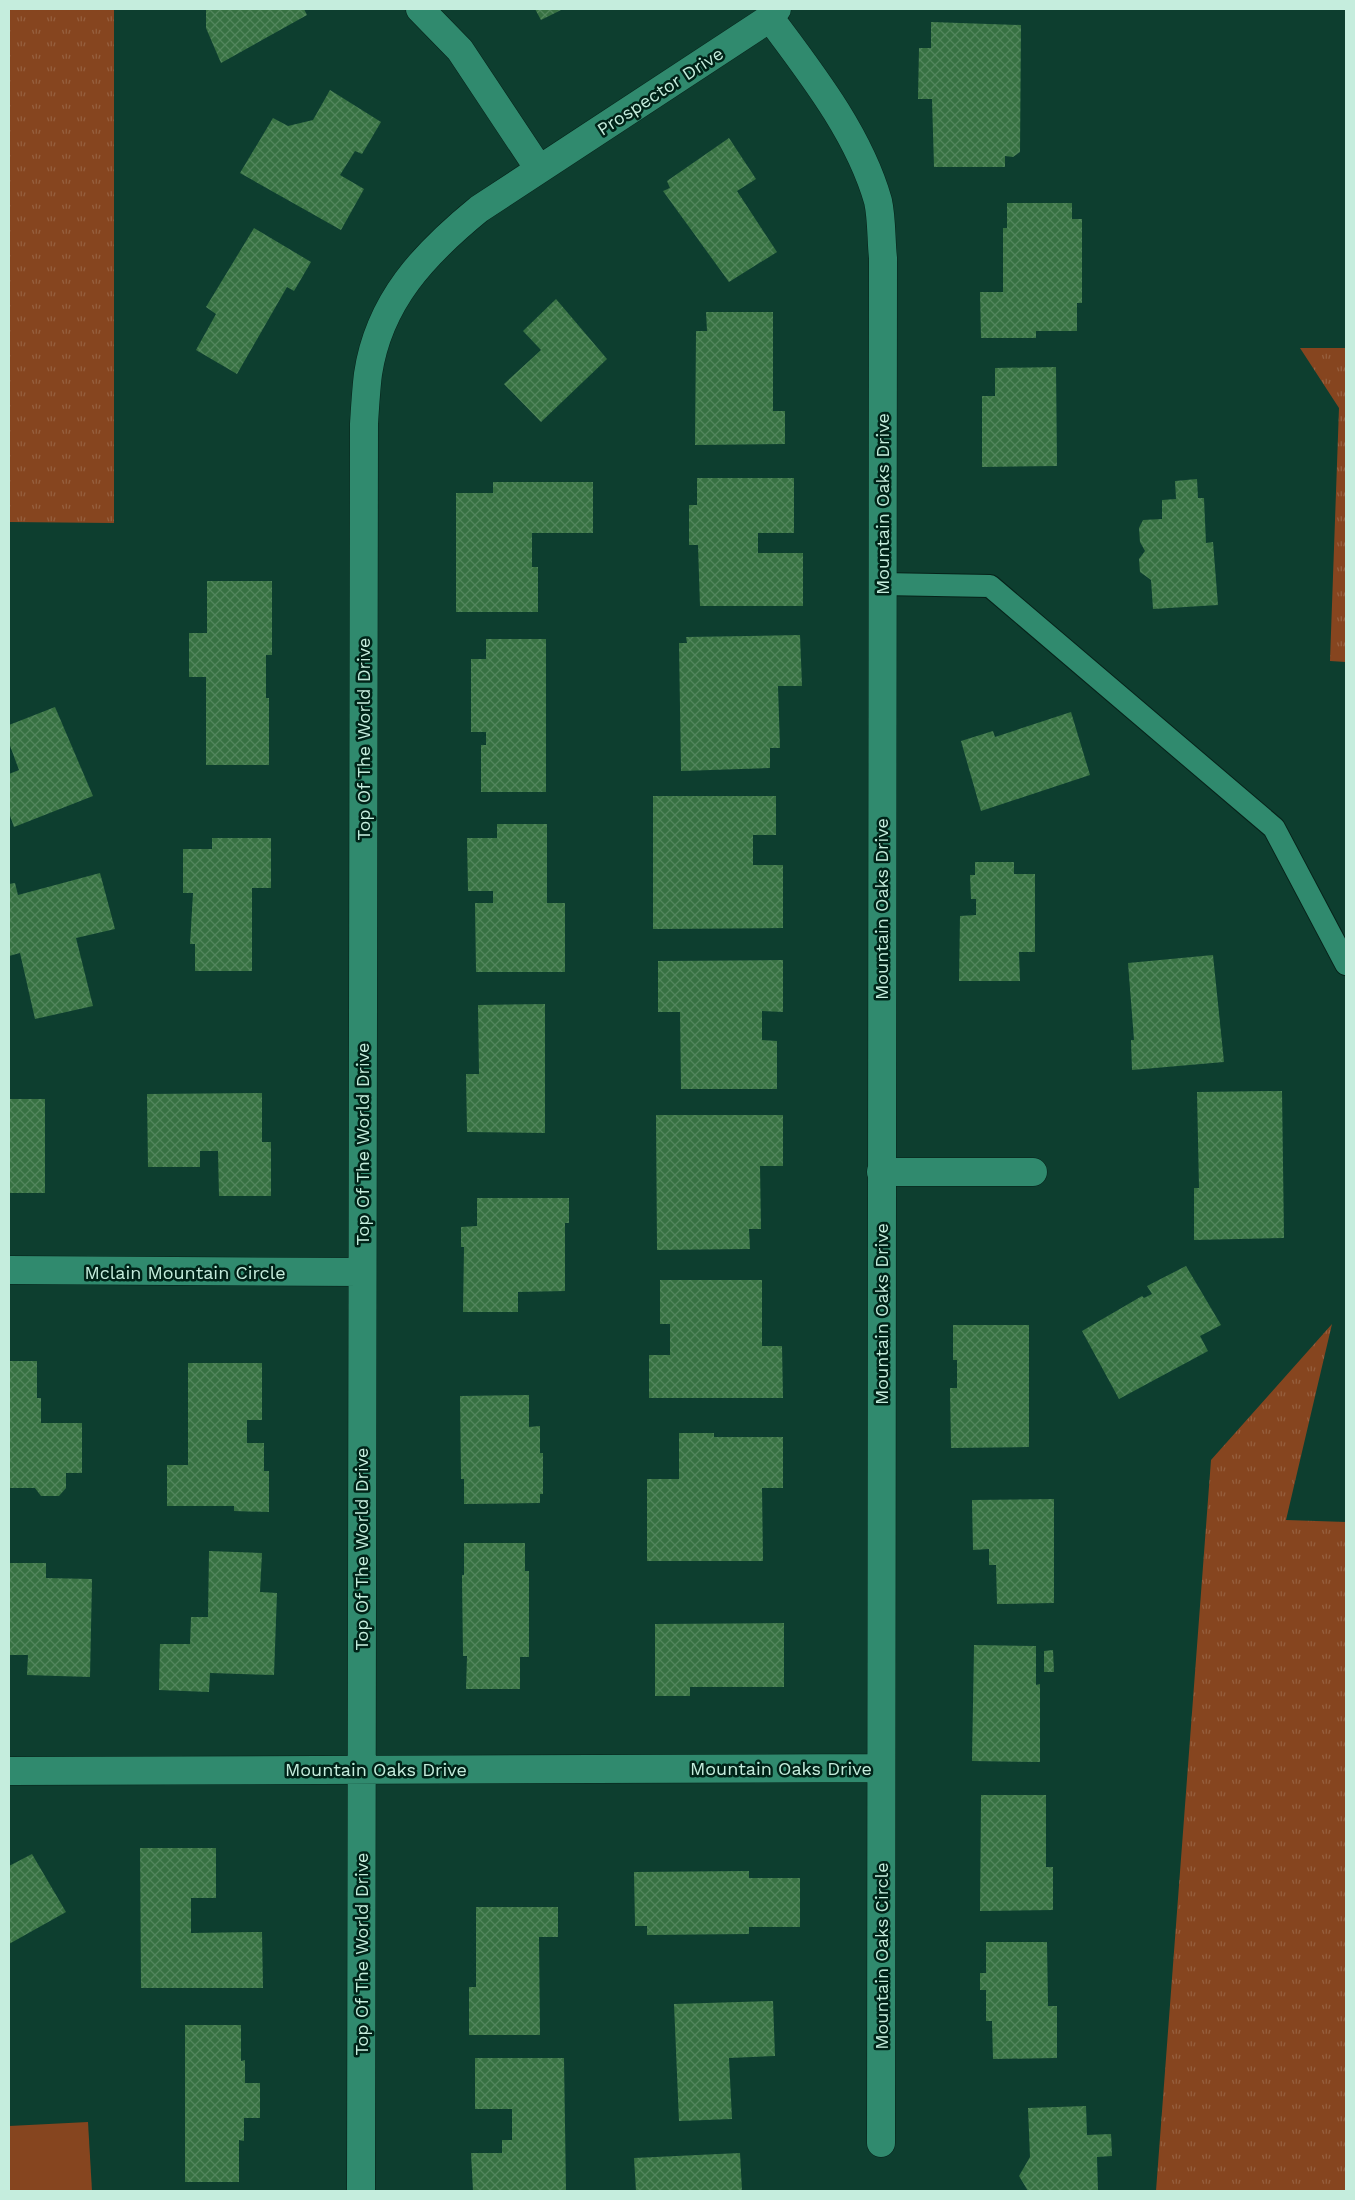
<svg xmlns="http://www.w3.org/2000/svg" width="1355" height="2200" viewBox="0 0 1355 2200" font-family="'Work Sans',sans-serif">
  <defs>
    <pattern id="grass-tufts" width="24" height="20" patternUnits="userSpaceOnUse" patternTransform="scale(1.25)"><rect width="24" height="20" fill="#86451f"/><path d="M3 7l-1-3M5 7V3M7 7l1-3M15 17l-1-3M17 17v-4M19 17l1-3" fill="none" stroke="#96603f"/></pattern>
    <pattern id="building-cross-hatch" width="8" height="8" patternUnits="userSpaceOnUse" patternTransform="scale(1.25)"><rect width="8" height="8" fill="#377142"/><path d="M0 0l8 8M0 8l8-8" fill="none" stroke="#52865d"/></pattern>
  </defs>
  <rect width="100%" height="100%" fill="#0d3e2f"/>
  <path fill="url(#grass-tufts)" d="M9 9H114V523L9 522Z
    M1300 348H1346V662L1330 661 1339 408Z
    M1332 1324 1286 1520 1346 1522V2191H1156L1211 1460Z"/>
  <path fill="#86451f" d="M88 2122 92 2191H9V2126Z"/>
  <path fill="url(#building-cross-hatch)" d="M206 9H304L307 15 221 63 206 28Z
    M535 9H563L541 20Z
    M931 22 1021 25 1020 152 1013 157 1005 156V167H934L932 99H918L919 48H931Z
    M330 90 381 122 362 154 355 151 340 175 364 189 341 230 240 173 273 118 288 126 313 120Z
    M729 138 756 179 737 191 777 252 729 282 663 191 670 188 667 181Z
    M1007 203H1072V219H1082V303H1077V331H1036V338H981L980 292H1003V228H1007Z
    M254 228 311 262 294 291 287 287 237 374 196 350 216 314 206 307Z
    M556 299 607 359 541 422 504 384 541 350 523 331Z
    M706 312H773V411H785V444L695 445 696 331H707Z
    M1056 367 1057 466 982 467V396H995V368Z
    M697 478H794V533H758V553H803V606H700L698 545H689V505H697Z
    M1197 479 1198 498H1204L1206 543 1213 542 1218 605 1153 609 1151 580 1140 572 1139 559 1145 551 1140 542 1139 528 1143 520 1162 519V500L1176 499 1175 481Z
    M493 482H593V533H532V567H538V612H456V493H493Z
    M207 581H272V655H266V698H269V765H206V677H189V633H207Z
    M800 635 802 686H778L780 748H770V768L681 771 679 643H687L686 637Z
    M486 639H546V792H481V745H486V732H471V659H486Z
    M55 707 93 796 14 827 9 813V774L19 770 9 743V725Z
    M1071 712 1090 775 981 811 961 741 993 731 995 737Z
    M653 796H776V835H753V865H783V928L653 929Z
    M497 824H547V903H565V972H476L475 903H493V891H468L467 838H497Z
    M212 838H271V888H252V971H195V944H190L193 893H183V849H212Z
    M975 862H1014V874H1035V952H1019L1020 981H959L960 916 976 915V899H971L970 875H975Z
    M100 873 115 929 76 938 93 1006 35 1019 20 953 9 956V884L15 883 18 895Z
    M1213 955 1224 1062 1132 1070 1131 1040H1134L1128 963Z
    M783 960V1012L762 1011V1040L777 1041V1089H681L680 1012H658V961Z
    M545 1004V1133L467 1132 466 1074H479L478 1005Z
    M1282 1091 1284 1238 1194 1240V1188H1199L1197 1092Z
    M262 1093V1142H271V1196H219L218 1151H200V1167H148L147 1094Z
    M9 1099H45V1193H9Z
    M656 1115H783V1166H760L761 1229H749L750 1249 657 1250Z
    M477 1198H569V1223H565V1291L518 1292V1312H463L464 1247H461V1227L477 1226Z
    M1186 1266 1221 1325 1200 1336 1208 1351 1119 1399 1082 1331 1142 1296 1144 1298 1152 1294 1147 1286Z
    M660 1280H762V1346H782L783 1398H649V1355H670V1324H660Z
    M953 1325H1029V1447L951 1448 950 1388H957V1360H953Z
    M9 1361H37V1398H41V1423H82V1473H66V1488L59 1496H41L35 1488H10Z
    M188 1363H262V1420H247V1443H264V1471H269V1512L234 1511V1506H167V1465H188Z
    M529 1395V1427L540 1426V1453H543V1494H540V1503L464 1504V1479H461L460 1396Z
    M679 1433H714V1437H783V1488H762L763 1561H647V1479H679Z
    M1054 1499V1603L997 1604 996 1565H989V1549L973 1550 972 1500Z
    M464 1543H525V1571H529V1657H520V1689H466L467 1656H463L462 1575H464Z
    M209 1551 262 1553 260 1592 277 1593 274 1675 210 1673 209 1692 159 1690 160 1644H190L191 1617H208Z
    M9 1563H46V1578L92 1579 90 1677 27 1675 28 1655H9Z
    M784 1623V1687H690V1696H655V1624Z
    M974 1645 1036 1646V1685L1040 1684V1762L972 1761Z
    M1053 1650 1054 1672H1044V1651Z
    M981 1795H1046V1867H1053V1910L980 1911Z
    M140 1848H216V1898H191V1933L262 1932 263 1988H141Z
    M32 1854 66 1912 9 1944V1866Z
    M749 1871V1878H800V1927H749V1934L647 1935V1926H635L634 1872Z
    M476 1907H558V1937H539L540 2035H469V1987H476Z
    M986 1942H1047L1048 2006H1057V2058L993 2059 992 2021H986V1990H980V1973H986Z
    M773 2001 775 2056 729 2058 732 2119 679 2121 674 2004Z
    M185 2025H241V2061L245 2060V2083H260V2118H244V2141L239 2140V2182H185Z
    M475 2058H564L566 2191H473L471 2153H502V2140H512V2109H475Z
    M1086 2106 1087 2135 1111 2134 1112 2156 1097 2157 1098 2191H1028L1019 2176 1030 2157 1028 2108Z
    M740 2153 742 2191H636L634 2158Z"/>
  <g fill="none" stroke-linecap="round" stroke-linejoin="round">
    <g stroke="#062219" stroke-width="24">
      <path id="service" d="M882 584 990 586 1274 828 1346 964"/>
    </g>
    <g stroke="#062219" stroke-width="29">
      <path id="minor" d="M420 9 460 50 539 169
        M770 18C811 73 859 134 878 201 882 219 881 240 883 258L881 2143
        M881 1172H1033
        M9 1270 361 1272
        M9 1771 881 1768
        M361 2191 364 424C365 408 366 390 368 374 379 301 424 254 479 209L770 18 777 9"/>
    </g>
    <use href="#service" stroke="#308a6e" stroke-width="22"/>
    <use href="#minor" stroke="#308a6e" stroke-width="28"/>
  </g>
  <g text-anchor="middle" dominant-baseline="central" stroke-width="5" stroke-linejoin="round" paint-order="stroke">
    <g font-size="18" fill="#c5eddd" stroke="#002318">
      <text transform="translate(660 91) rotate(-33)">Prospector Drive</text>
      <text transform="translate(882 504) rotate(-90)">Mountain Oaks Drive</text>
      <text transform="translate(363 739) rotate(-90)">Top Of The World Drive</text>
      <text transform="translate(881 909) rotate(-90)">Mountain Oaks Drive</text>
      <text transform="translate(362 1144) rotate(-90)">Top Of The World Drive</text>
      <text x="185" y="1272">Mclain Mountain Circle</text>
      <text transform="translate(881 1314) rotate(-90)">Mountain Oaks Drive</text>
      <text transform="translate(361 1549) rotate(-90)">Top Of The World Drive</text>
      <text x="781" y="1768">Mountain Oaks Drive</text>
      <text x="376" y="1769">Mountain Oaks Drive</text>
      <text transform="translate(361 1954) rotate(-90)">Top Of The World Drive</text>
      <text transform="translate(881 1956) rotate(-90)">Mountain Oaks Circle</text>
    </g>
  </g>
  <rect width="1355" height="2200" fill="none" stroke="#c5eddd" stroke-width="20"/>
</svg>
